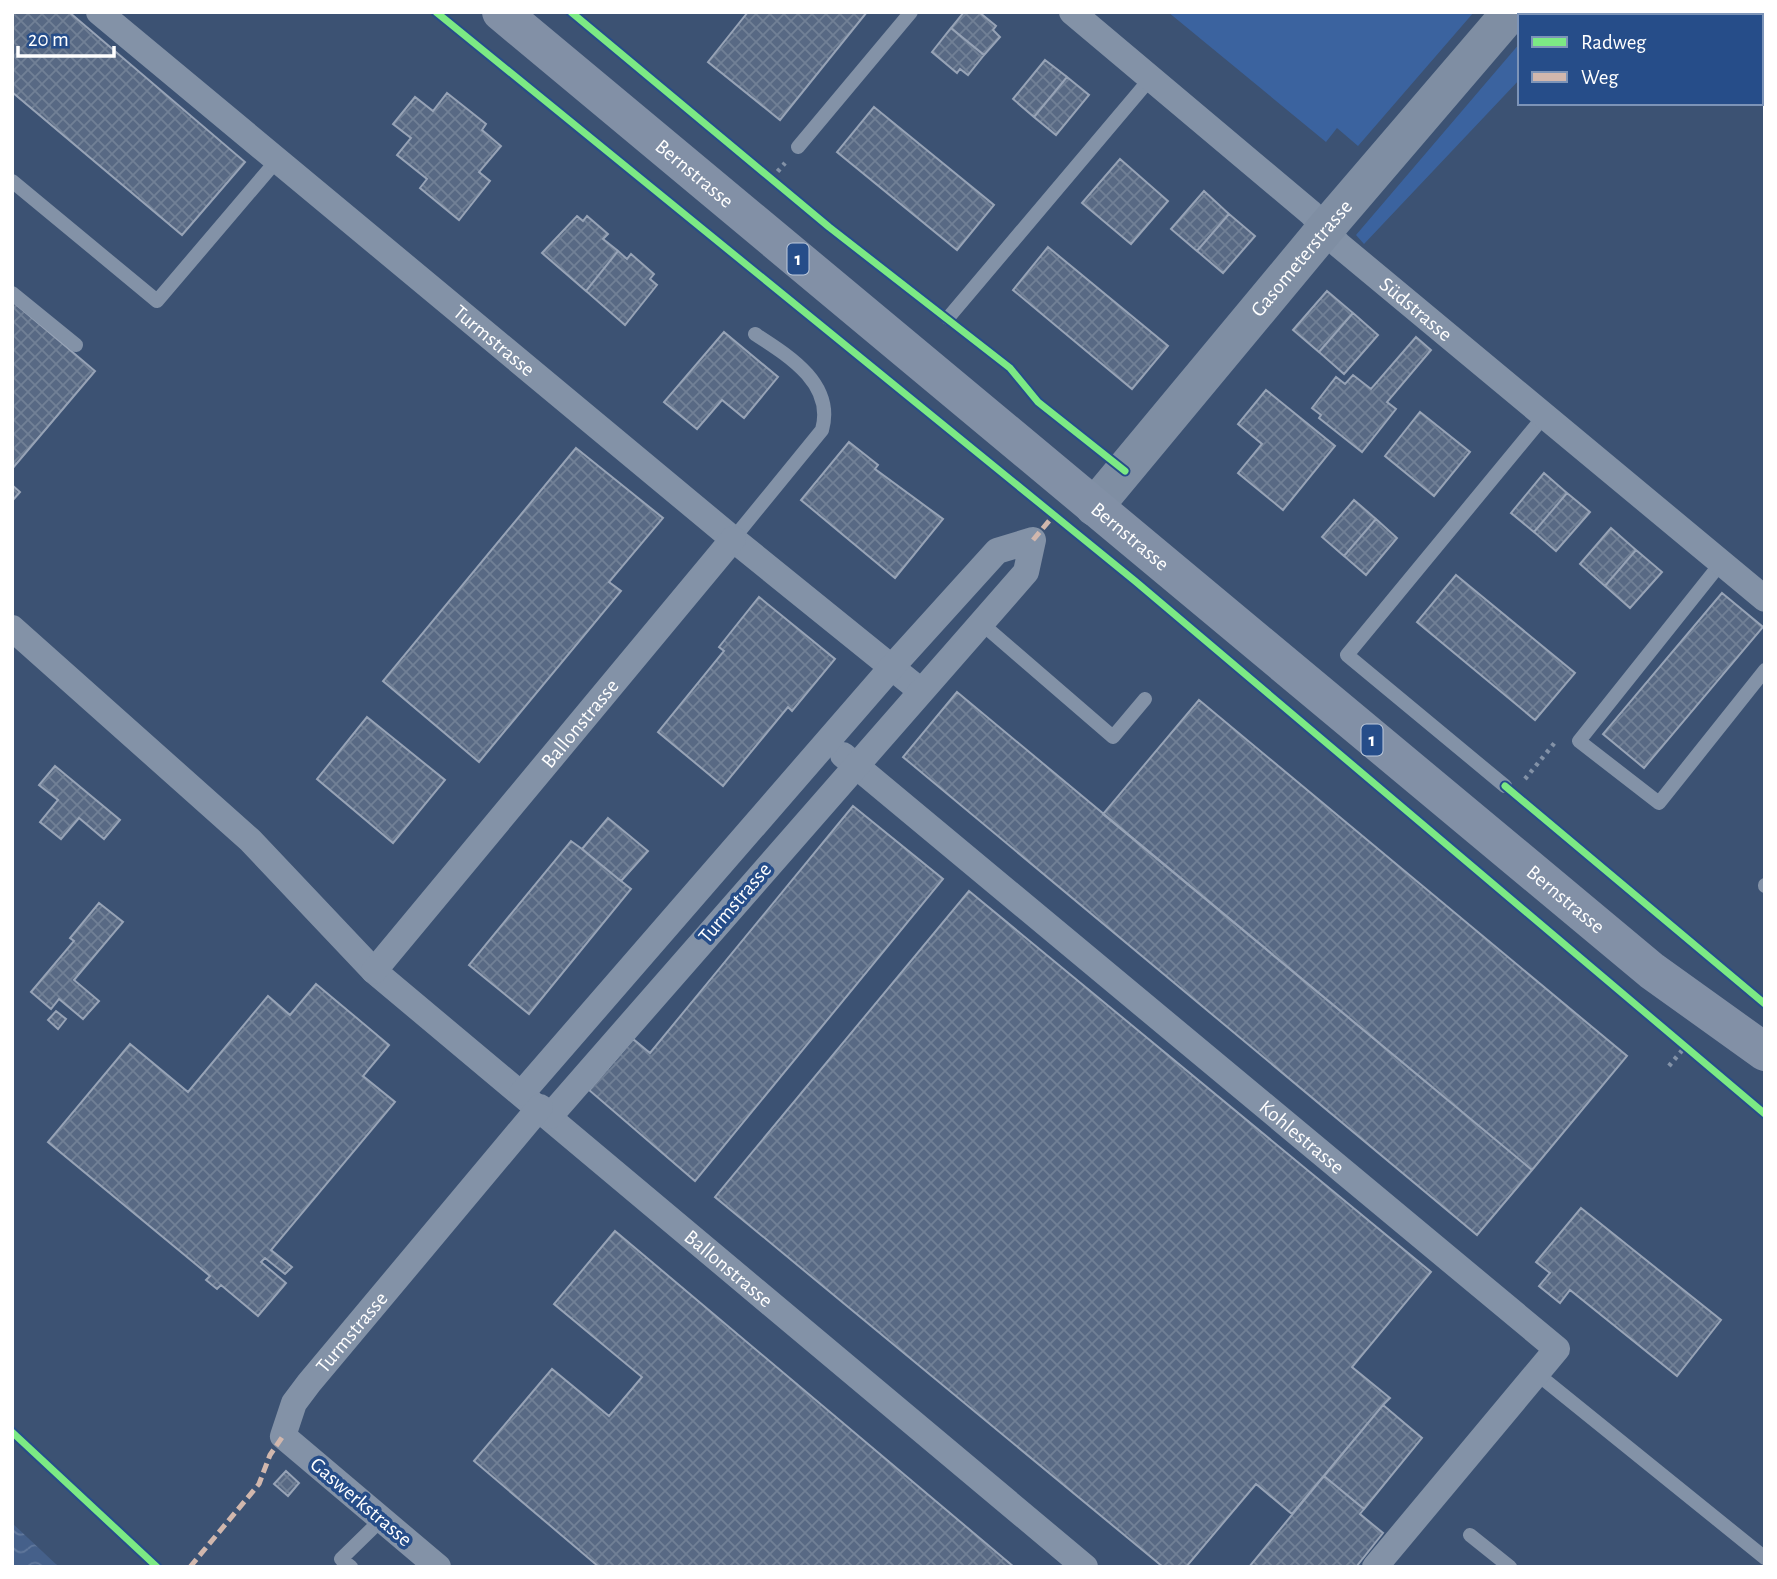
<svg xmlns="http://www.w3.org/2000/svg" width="1777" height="1579" viewBox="0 0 1777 1579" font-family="'Alegreya Sans',sans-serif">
  <defs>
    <pattern id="water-waves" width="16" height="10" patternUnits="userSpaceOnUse" patternTransform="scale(1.75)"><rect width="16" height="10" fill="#45608a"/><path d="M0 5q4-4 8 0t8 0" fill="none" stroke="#61789c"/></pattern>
    <pattern id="building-cross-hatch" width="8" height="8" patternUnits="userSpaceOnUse" patternTransform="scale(1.75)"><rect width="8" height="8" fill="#586984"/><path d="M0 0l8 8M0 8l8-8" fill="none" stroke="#718096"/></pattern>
  </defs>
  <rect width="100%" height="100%" fill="#3c5273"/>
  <path fill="#3b639f" d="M1168 12H1474L1358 146 1337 128 1326 142Z
    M1520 43V79L1364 244 1356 235Z"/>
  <path fill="url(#water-waves)" d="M12 1523 59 1567H12Z"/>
  <path fill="url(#building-cross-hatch)" stroke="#97a3b6" stroke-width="2" d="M12 12H69L245 162 182 235 12 92Z
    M748 12H867L780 120 708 62Z
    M964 12H979L996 26 993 30 1000 37 984 55 951 28Z
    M951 28 984 55 968 75 960 69 957 73 932 52Z
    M1045 60 1067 77 1034 117 1013 99Z
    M1067 77 1089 95 1056 135 1034 117Z
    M447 93 486 124 482 130 501 146 479 172 490 181 459 220 420 188 427 179 397 155 411 138 393 124 415 97 433 111Z
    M874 107 994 205 957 250 837 152Z
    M1120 159 1168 201 1131 244 1082 203Z
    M1204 191 1229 214 1197 251 1171 229Z
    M1229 214 1255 236 1223 273 1197 251Z
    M577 216 583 221 587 216 608 234 603 239 618 251 586 291 542 253Z
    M1048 247 1168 346 1132 389 1013 290Z
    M618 251 627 259 631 254 654 274 650 279 657 285 625 325 586 291Z
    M1327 291 1353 313 1319 352 1293 330Z
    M12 301 95 371 12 469Z
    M1353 313 1378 335 1344 374 1319 352Z
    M724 332 778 377 744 418 722 400 697 429 664 402Z
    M1416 337 1431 350 1387 402 1396 409 1362 452 1319 418 1321 415 1312 408 1336 377 1345 384 1353 375 1371 389Z
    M1266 390 1335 446 1283 510 1238 473 1262 444 1238 424Z
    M1420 412 1470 452 1434 496 1385 456Z
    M849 442 878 465 875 469 943 519 895 578 801 500Z
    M576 448 663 518 609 582 621 591 479 762 383 681Z
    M1544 473 1567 493 1534 532 1511 513Z
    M12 485 20 492 12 501Z
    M1567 493 1590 512 1556 551 1534 532Z
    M1354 500 1376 519 1344 556 1322 537Z
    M1376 519 1397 538 1366 575 1344 556Z
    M1611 528 1636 550 1605 586 1580 564Z
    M1636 550 1662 572 1630 608 1605 586Z
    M1456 575 1575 673 1535 720 1417 622Z
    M1722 593 1763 627 1644 768 1603 734Z
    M759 597 835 659 792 711 788 707 723 786 658 732 724 651 719 647Z
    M957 692 1532 1170 1477 1235 903 757Z
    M1199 700 1627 1056 1532 1170 1103 814Z
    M367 717 445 780 393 843 317 779Z
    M55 766 120 820 104 839 79 818 61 839 40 822 58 800 39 785Z
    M853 806 943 879 695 1181 589 1090 633 1039 650 1053Z
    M608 818 648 851 621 881 631 889 529 1014 469 965 571 841 582 849Z
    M608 818 648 851 621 881 582 849Z
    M969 891 1431 1272 1352 1367 1390 1398 1383 1405 1292 1514 1256 1484 1186 1567H1163L715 1197Z
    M99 903 123 922 74 980 99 1001 83 1019 59 999 51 1009 31 992 74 941 70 938Z
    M316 984 389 1045 363 1076 395 1102 271 1250 292 1267 285 1274 265 1258 261 1262 286 1283 258 1316 221 1285 217 1289 206 1280 210 1276 48 1142 130 1044 188 1092 268 996 290 1015Z
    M56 1011 66 1019 58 1029 48 1020Z
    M1581 1208 1721 1320 1677 1376 1570 1290 1560 1303 1539 1286 1550 1273 1536 1262Z
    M615 1231 1014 1567H599L474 1461 552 1369 609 1416 642 1377 554 1304Z
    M1383 1405 1422 1438 1364 1509 1324 1476Z
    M286 1471 299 1483 288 1496 274 1484Z
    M1324 1476 1364 1509 1360 1514 1383 1533 1356 1567H1249Z"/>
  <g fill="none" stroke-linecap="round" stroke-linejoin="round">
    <path stroke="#8392a7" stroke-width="4.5" stroke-dasharray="3.5 5" stroke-linecap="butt" d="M772 178 785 163
      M1525 779 1557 740
      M1669 1066 1684 1048"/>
    <path stroke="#8392a7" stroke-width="14" d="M798 147 911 12
      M12 181 157 301 278 159
      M12 293 76 345
      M948 318 1150 79
      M733 539 822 430C835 384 789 356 755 334
      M1721 563 1579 741 1659 803 1765 670
      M981 623 1113 737 1145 699
      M1505 786 1347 655 1545 415
      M1765 885V886
      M1536 1373 1765 1558
      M1470 1535 1510 1567
      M351 1567 341 1559 381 1520"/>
    <g stroke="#8392a7" stroke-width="26">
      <path id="s1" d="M99 12 733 539 921 691"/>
      <path id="s2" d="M1072 12 1311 213 1339 245 1765 599"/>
      <path id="s3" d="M12 628 250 840 374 971 1085 1567"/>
      <path id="s4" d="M843 755 1557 1349 1375 1567"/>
      <path id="s5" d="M374 971 733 539"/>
      <path d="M522 1093 891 668 997 551 1033 540 1026 572 550 1116"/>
      <path id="s6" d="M438 1567 283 1436 294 1403 309 1383 540 1107"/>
    </g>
    <path stroke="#7f8ea3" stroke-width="38" id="s7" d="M1094 507 1325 229 1511 12"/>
    <path stroke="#8290a6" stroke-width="38" id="s8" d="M501 12 1652 971 1765 1052"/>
    <path stroke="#d1b7ad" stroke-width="5" stroke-dasharray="10 5" stroke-linecap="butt" d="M1033 540 1054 515
      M190 1567 259 1484 270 1455 283 1436"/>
    <g stroke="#264d89" stroke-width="11">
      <path id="cycleway" d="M436 12 1135 581 1765 1114
        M571 12 829 227 1010 368 1038 402 1125 471
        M1505 786 1765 1004
        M12 1432 157 1567"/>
    </g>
    <use href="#cycleway" stroke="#7ce984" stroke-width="7"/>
  </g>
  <g text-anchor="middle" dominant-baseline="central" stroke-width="7" stroke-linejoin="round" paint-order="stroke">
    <g fill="#264d89" stroke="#becadc" stroke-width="2">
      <rect x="787.5" y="243.5" width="21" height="31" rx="5"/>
      <rect x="1361.5" y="724.5" width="21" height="31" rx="5"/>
    </g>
    <g font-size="19" font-weight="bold" fill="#fff">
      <text x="798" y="259">1</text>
      <text x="1372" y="740">1</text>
    </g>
    <g font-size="21" fill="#fff" stroke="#264d89">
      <text stroke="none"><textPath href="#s8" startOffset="252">Bernstrasse</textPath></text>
      <text stroke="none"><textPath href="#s7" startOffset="324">Gasometerstrasse</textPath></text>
      <text stroke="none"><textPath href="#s2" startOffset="455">Südstrasse</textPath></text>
      <text stroke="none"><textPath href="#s1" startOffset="514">Turmstrasse</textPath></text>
      <text stroke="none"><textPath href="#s8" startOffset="819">Bernstrasse</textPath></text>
      <text stroke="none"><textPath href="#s5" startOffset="322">Ballonstrasse</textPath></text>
      <text stroke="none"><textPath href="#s8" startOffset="1386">Bernstrasse</textPath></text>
      <text transform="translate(735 903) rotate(-49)">Turmstrasse</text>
      <text stroke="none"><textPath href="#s4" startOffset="597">Kohlestrasse</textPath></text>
      <text stroke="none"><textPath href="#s3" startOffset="962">Ballonstrasse</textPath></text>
      <text stroke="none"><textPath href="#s6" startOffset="329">Turmstrasse</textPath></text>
      <text transform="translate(361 1502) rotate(40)">Gaswerkstrasse</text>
    </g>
  </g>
  <rect width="1777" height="1579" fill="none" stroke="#ffffff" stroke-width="28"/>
  <rect x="1518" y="14" width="245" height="91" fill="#264d89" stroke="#7d94b8" stroke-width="2"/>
  <rect x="1532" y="37" width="35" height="10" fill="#7ce984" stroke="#7d94b8" stroke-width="2"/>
  <text x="1581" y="49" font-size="21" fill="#ffffff">Radweg</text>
  <rect x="1532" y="72" width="35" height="10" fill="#d1b7ad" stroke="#7d94b8" stroke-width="2"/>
  <text x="1581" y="84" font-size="21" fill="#ffffff">Weg</text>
  <path d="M18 46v10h96v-10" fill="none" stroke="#ffffff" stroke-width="3.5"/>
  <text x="28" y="46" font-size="21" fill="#ffffff" stroke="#264d89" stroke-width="5" paint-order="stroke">20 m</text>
</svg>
